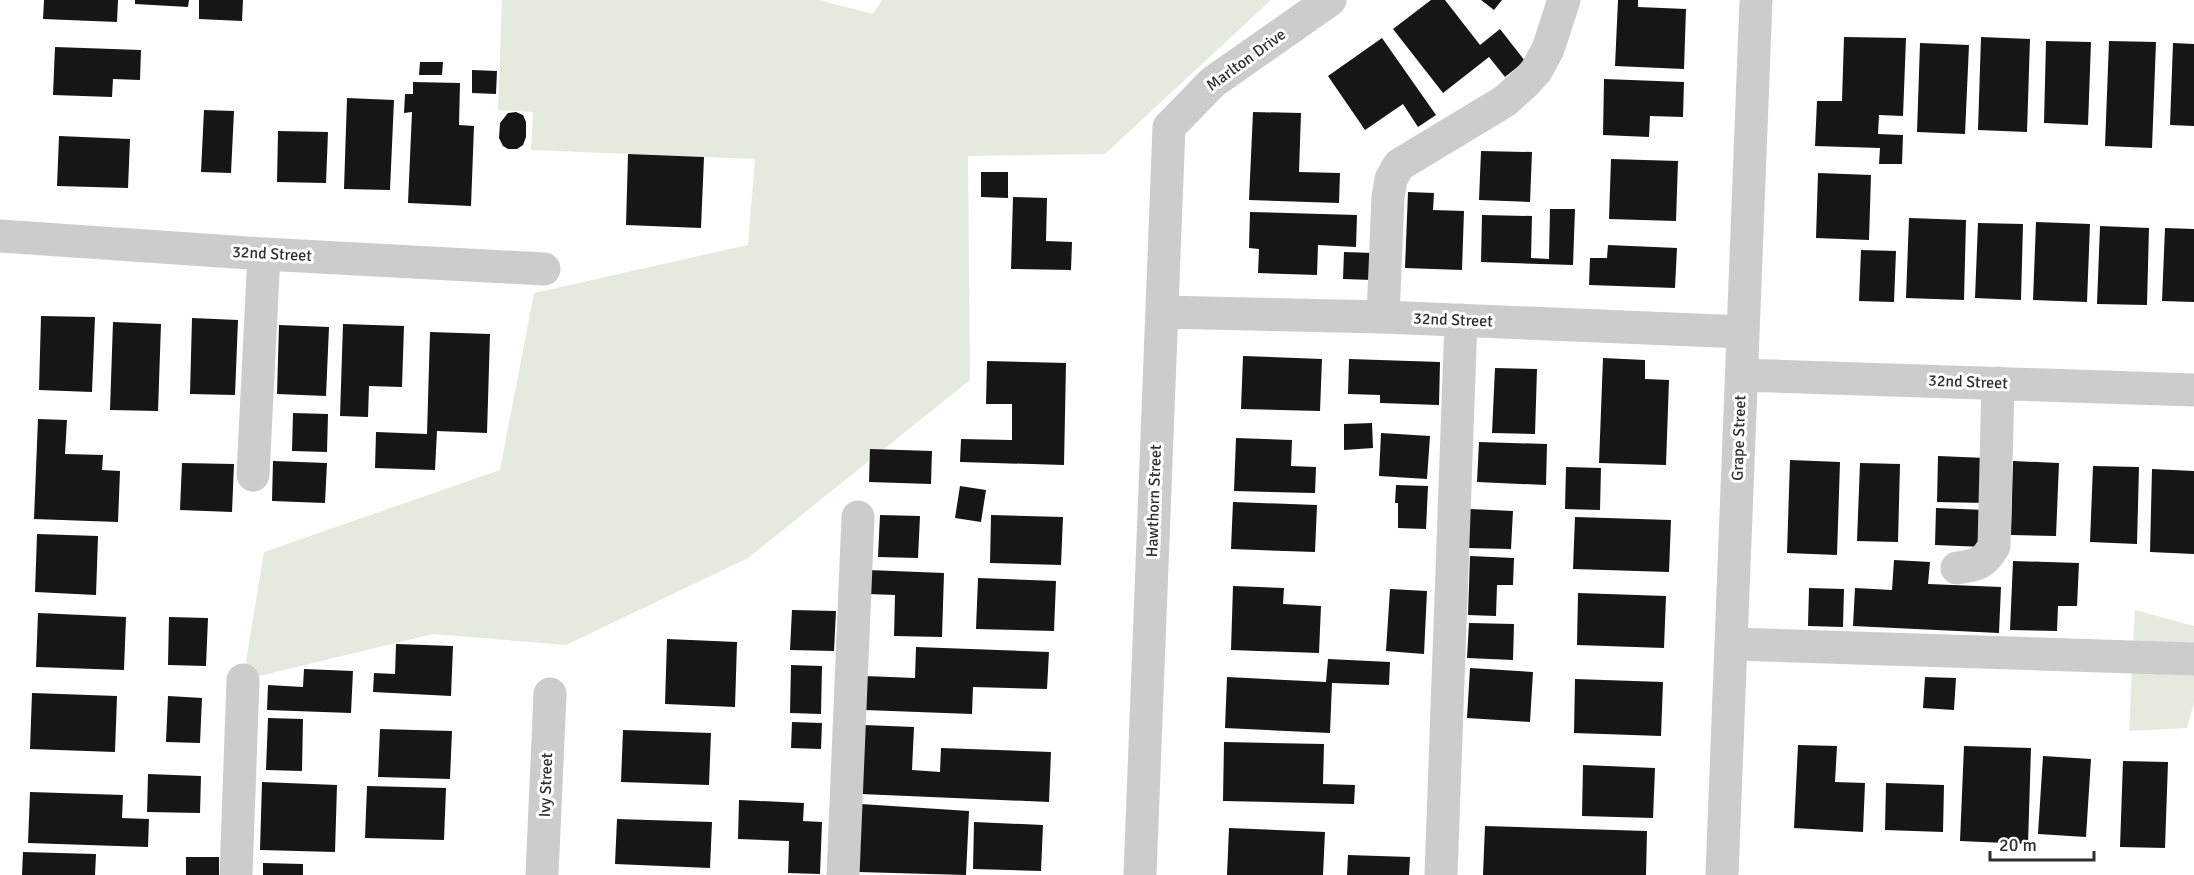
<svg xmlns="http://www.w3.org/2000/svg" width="2194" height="875" viewBox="0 0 2194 875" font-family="Signika,sans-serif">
  <rect width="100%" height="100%" fill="#fff"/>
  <path fill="#e4ebde" d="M502 0H819L873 14 882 0H1271L1105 154 968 156 970 380 748 558 566 645 433 634 243 680 264 552 500 470 534 293 748 245 755 159 531 150 533 112 498 110Z
    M2135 610 2194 626V703L2187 728 2129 731Z"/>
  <path fill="#161616" d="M44 0H118L117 22 43 19Z
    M135 0H189L188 7 135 4Z
    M199 0H243L242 21 199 19Z
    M1431 0H1445L1480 45 1500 29 1525 61 1505 77 1489 57 1443 93 1393 29Z
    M1481 0H1502L1494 10Z
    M1618 0H1638V7L1686 9 1684 69 1615 66Z
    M1844 37 1906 38 1903 116 1879 115 1878 134 1903 135 1902 164H1879L1880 148 1815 146 1817 101H1842Z
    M1981 37 2030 39 2027 132 1978 130Z
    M1382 38 1436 115 1418 127 1403 104 1365 130 1328 76Z
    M2046 41 2091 42 2088 125 2044 123Z
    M2109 41 2156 42 2152 148 2105 146Z
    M1920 43 1969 45 1965 134 1917 132Z
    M2173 43 2194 44V126L2170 125Z
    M55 47 141 50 140 80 113 79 112 97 53 95Z
    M420 62H443L442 75H419Z
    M472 70 497 71 496 94 472 93Z
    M1604 79 1684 82 1683 117 1650 116 1649 137 1603 135Z
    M413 82 460 83 459 125 474 126 471 206 408 203 412 112 404 113 405 94H413Z
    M347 98 394 100 390 190 344 189Z
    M204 110 234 111 231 173 201 172Z
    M516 112 523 115 526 122V137L523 145 517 149H508L503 146 499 138 500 123 508 113Z
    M1253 112 1301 113 1299 172 1340 173 1339 203 1249 200Z
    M278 131 328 132 326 183 277 182Z
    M59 136 130 139 128 188 57 186Z
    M1481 151 1532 152 1530 202 1479 200Z
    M628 154 704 157 701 228 626 225Z
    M1611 159 1678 161 1676 221 1609 219Z
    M981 172H1008V198L981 197Z
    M1818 173 1871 175 1869 240 1816 238Z
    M1408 192 1434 193 1433 210 1464 211 1462 270 1405 268Z
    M1013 197 1047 198 1046 241 1072 242 1071 270 1011 269Z
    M1550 209H1575L1573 265 1481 262 1482 215 1532 216 1531 258 1549 259Z
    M1250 212 1357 215 1356 247 1318 245 1317 275 1258 273 1259 249 1249 248Z
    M1909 218 1966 220 1964 300 1906 298Z
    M2036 222 2090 224 2087 302 2033 300Z
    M1978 223 2023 224 2021 300 1975 298Z
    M2100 226 2149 228 2147 305 2097 304Z
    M2165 228 2194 229V302L2162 301Z
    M1608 245 1677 248 1675 288 1589 285 1590 258H1607Z
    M1861 250 1896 251 1894 302 1859 301Z
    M1344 252 1374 253 1373 280 1343 279Z
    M41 316 95 317 92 392 39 390Z
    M192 318 238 320 235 395 190 394Z
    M113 322 161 324 158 411 110 410Z
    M343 324 404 326 402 387 369 386 368 417 340 416Z
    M279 325 329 327 326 396 277 394Z
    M430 332 490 334 487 433 437 431 435 470 375 468 376 432 427 434Z
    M1243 356 1322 359 1320 411 1241 409Z
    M1603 358 1645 360V379L1669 380 1666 465 1599 463Z
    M1349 359 1440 362 1439 405 1380 403V395L1348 394Z
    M987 361 1066 363 1064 465 960 462 961 439 1012 440V404H986Z
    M1495 368 1537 369 1535 434 1492 433Z
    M293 413 328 414 327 452 292 451Z
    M38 419 67 420 65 454 103 455 102 470 120 471 118 522 34 519Z
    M1372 423 1373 448 1344 450V424Z
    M1381 433 1430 436 1427 479 1379 476Z
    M1236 438 1292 440 1291 466 1316 467 1315 493 1234 491Z
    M1479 442 1547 444 1546 485 1477 482Z
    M870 449 932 451 931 484 869 482Z
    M1938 456 1986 458 1985 503 1937 502Z
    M1790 460 1840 462 1837 555 1787 553Z
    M273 461 327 463 325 503 272 501Z
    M2013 461 2059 463 2056 536 2011 535Z
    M182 463 234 464 232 512 180 510Z
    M1860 463 1900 464 1898 542 1857 541Z
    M2093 466 2139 467 2137 544 2090 542Z
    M1566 467 1601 468 1600 510 1565 509Z
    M2152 469 2194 471V554L2150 552Z
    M1396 485 1428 486 1426 529 1398 528V503H1395Z
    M960 486 986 490 981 522 955 518Z
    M1233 502 1317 505 1315 552 1231 549Z
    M1936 508 1986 510 1984 547 1935 545Z
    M1470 509 1513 511 1511 549 1468 548Z
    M880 515 920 516 918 558 878 557Z
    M991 515 1063 517 1061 565 990 563Z
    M1575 517 1671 520 1669 572 1573 569Z
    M37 534 98 536 96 595 35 592Z
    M1470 556 1514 558 1513 585H1497L1496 616 1468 615Z
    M1894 560 1930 562 1928 584 2001 587 1999 633 1853 626 1855 588 1892 590Z
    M2013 561 2079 563 2077 606H2058L2057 631 2010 630Z
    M868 570 944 573 942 637 894 636 895 595 868 594Z
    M978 578 1056 581 1054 631 976 629Z
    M1233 586 1284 588 1283 604 1321 606 1319 653 1231 650Z
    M1809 588 1844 589 1843 627 1808 626Z
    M1390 589 1427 591 1424 654 1386 651Z
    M1578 593 1666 596 1664 648 1577 645Z
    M792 610 836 611 834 651 790 650Z
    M38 613 126 617 124 670 36 667Z
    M169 617 208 618 206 666 168 665Z
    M1469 623 1514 624 1513 660 1467 658Z
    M667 639 737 642 735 707 665 704Z
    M396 644 453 646 451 696 373 692 374 673 395 674Z
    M916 647 1049 652 1047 689 973 687 972 714 864 710 865 676 915 678Z
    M1328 659 1390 662 1389 685 1332 683 1330 733 1225 728 1227 677 1326 682Z
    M791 665 822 666 821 714 790 713Z
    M1470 668 1533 672 1530 722 1467 718Z
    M304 669 353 671 351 713 267 710 268 685 303 687Z
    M1925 677 1956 678 1954 710 1923 708Z
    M1575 679 1663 682 1661 736 1574 733Z
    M32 693 117 696 115 752 30 749Z
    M168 696 202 698 200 743 166 742Z
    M268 718 303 719 302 771 266 770Z
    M792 722 822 723 821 749 791 748Z
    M864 725 914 727 912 770 940 772 941 748 1051 752 1049 802 861 794Z
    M380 729 452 731 450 779 378 777Z
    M623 730 711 733 709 785 621 782Z
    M1224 742 1324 744 1323 784 1355 785 1354 804 1223 801Z
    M1798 745 1837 746 1835 782 1865 783 1863 832 1794 828Z
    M1964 746 2031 748 2028 844 1960 841Z
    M2043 756 2091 759 2086 837 2038 834Z
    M2123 761 2168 762 2165 848 2120 847Z
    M1583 765 1655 768 1653 818 1582 816Z
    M148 774 201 776 200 813 147 812Z
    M262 782 337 785 335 852 260 850Z
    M1886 783 1944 785 1943 832 1885 830Z
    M367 786 446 788 444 840 365 838Z
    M30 792 123 795 122 818 149 819 148 847 28 843Z
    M739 800 804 803 803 821 822 822 820 874 788 873 789 841 738 839Z
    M861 804 969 811 966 875 858 872Z
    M617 819 712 822 710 868 615 864Z
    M974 822 1043 825 1041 871 973 869Z
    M1485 826 1647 831 1646 875H1483Z
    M1229 828 1325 832 1323 875H1227Z
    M23 852 96 854 95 875H22Z
    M1348 855 1410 857 1409 875H1347Z
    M186 857H219V875H186Z
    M263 863 303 864V875H263Z"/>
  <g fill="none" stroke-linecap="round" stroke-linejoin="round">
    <path stroke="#ccc" stroke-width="33" d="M0 236 264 254 544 269
      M1162 312 1383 317 1743 332
      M1383 317 1388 197 1391 179 1399 165 1505 101 1526 82 1536 71 1548 49 1564 0
      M1742 375 2194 390
      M253 475 264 254
      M1957 568C1977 565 1984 564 1994 546L1998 383
      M1732 644 2194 659
      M236 875 243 680
      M542 875 550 694
      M843 875 858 517
      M1140 875 1169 127 1213 82 1330 0
      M1441 875 1461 320
      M1722 875 1756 0"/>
  </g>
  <g text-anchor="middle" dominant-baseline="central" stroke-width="6" stroke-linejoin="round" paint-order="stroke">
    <g font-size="16" fill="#2f2f2f" stroke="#fff">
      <text transform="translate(1246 60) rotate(-36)">Marlton Drive</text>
      <text transform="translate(272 254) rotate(3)">32nd Street</text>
      <text transform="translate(1453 320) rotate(2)">32nd Street</text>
      <text transform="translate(1968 382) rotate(2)">32nd Street</text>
      <text transform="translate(1739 438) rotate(-88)">Grape Street</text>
      <text transform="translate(1154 501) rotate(-88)">Hawthorn Street</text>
      <text transform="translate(546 785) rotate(-88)">Ivy Street</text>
    </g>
  </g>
  <path d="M1990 851v9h104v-9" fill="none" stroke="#2f2f2f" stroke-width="3"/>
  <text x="1999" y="851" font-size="18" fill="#2f2f2f" stroke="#ffffff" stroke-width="4.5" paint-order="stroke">20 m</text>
</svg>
